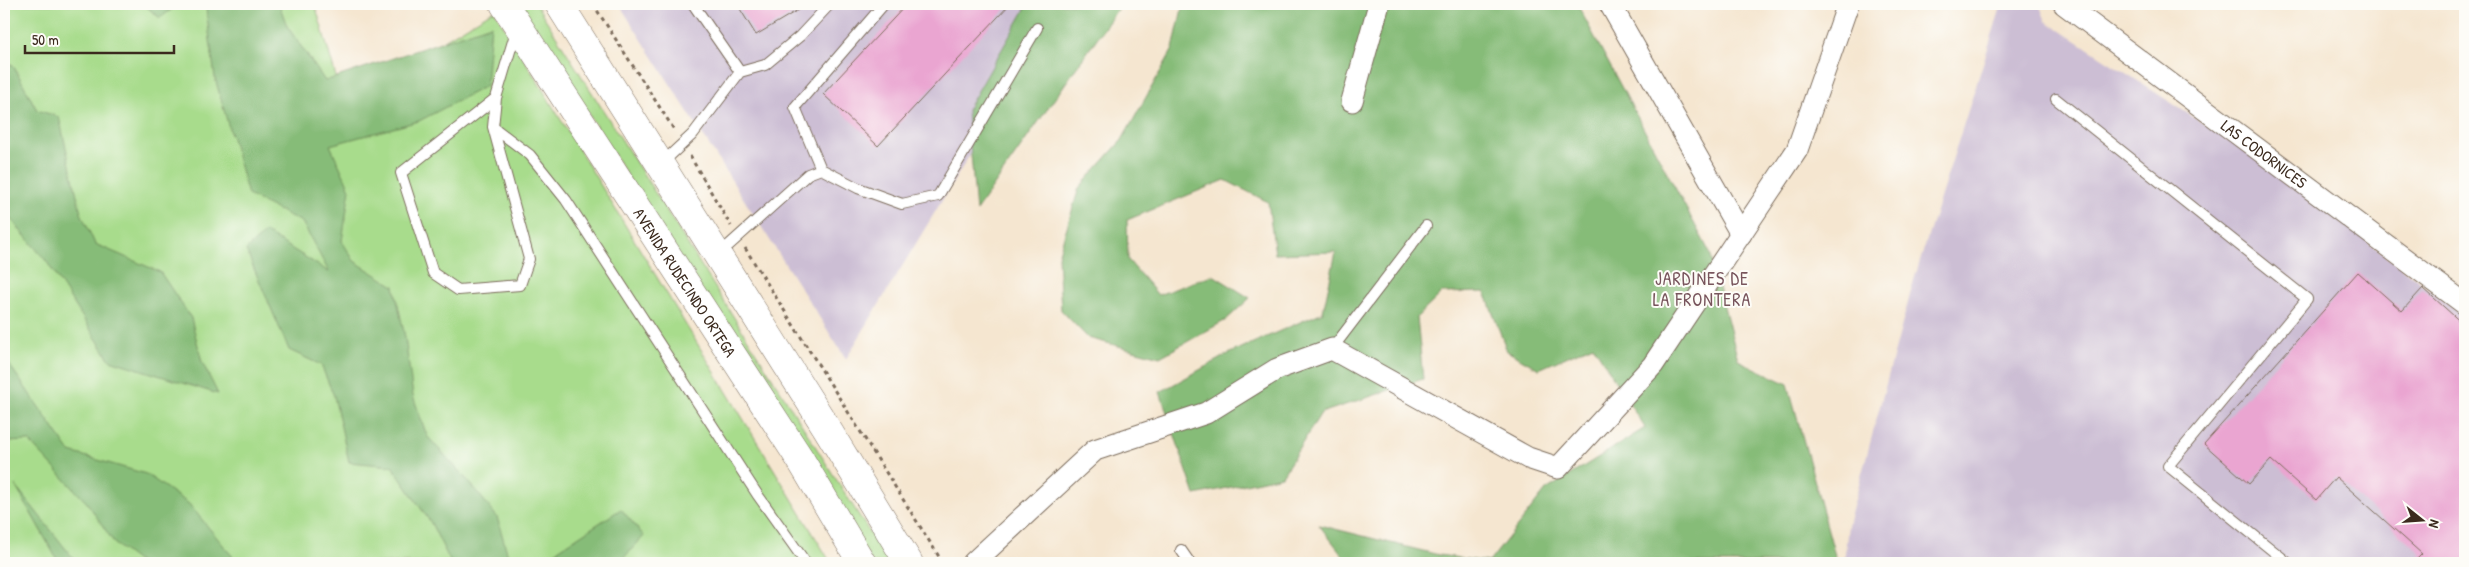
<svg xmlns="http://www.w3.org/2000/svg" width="2469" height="567" viewBox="0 0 2469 567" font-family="'Patrick Hand',sans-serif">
  <rect width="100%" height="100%" fill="#fdfcf7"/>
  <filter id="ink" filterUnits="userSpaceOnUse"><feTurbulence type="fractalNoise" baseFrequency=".02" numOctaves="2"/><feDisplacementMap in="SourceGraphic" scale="10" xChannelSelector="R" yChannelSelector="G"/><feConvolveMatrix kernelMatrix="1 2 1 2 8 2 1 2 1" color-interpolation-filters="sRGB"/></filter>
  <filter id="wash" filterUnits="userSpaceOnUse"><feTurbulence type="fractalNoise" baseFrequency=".0096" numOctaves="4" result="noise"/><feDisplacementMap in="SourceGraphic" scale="20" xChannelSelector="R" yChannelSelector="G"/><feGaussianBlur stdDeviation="1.12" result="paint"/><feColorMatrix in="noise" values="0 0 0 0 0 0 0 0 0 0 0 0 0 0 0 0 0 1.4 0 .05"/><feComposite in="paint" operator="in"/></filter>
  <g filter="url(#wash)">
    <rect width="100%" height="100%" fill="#f5e6d0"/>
    <path fill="#ccbed4" d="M619 4H1061L846 359Z
      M2002 4H2039L2046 21 2288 179 2465 317V563H1844L1848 525 1914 280Z"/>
    <path fill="#a8dc8c" stroke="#728355" d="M4 4H315L343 101 494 10 831 563H4Z
      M519 4H536L889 563H872Z"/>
    <path fill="#86bc78" stroke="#60734b" d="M143 4H179L160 18Z
      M201 4H279L287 26 325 81 491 25 486 86 419 121 330 145 350 189 342 241 354 261 394 286 405 337 413 396 427 436 470 483 497 517 510 563H451L431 523 392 466 349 462 334 396 321 365 289 350 246 250 265 232 329 272 302 222 248 195 215 78 206 9Z
      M1028 4H1121L976 211 967 110Z
      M1183 4H1577L1710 253 1738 360 1788 384 1837 563H1349L1319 525 1439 555 1489 562 1546 490 1645 428 1593 345 1539 369 1507 351 1485 292 1442 293 1417 317 1423 379 1321 413 1282 476 1195 495 1160 392 1230 353 1323 312 1336 252 1275 254 1268 202 1225 180 1127 220 1128 260 1158 295 1213 275 1250 298 1226 320 1160 357 1088 338 1061 310 1058 256 1079 188 1122 140 1173 49Z
      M4 61 13 65 37 110 59 117 81 213 95 244 160 272 191 318 202 362 218 394 110 360 47 262 4 211Z
      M4 357 70 452 146 474 189 504 238 563H140L115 544 88 504 29 441 4 442Z
      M15 485 77 563H59Z
      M621 509 644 536 619 563H538Z"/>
    <g id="blocks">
      <path fill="#eaa5d1" d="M737 4H808L756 35Z
        M907 4H1010L878 146 823 94Z
        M2358 272 2402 311 2423 288 2465 326V563H2413L2422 554 2336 477 2316 500 2271 460 2249 484 2204 444Z"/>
    </g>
  </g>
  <g filter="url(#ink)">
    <use href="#blocks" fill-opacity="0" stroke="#7c6c5c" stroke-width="1"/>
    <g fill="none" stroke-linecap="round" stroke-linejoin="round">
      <g stroke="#7c6c5c" stroke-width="12">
        <path id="service" d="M693 4 740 72
          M496 98 401 173 433 273 458 290 520 285 529 259 493 127 496 98 516 31
          M2056 99 2307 299 2168 466 2288 563
          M493 127 530 155 566 200 757 494 806 563
          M662 163 693 134 740 72 765 65 800 36 830 4
          M821 169 795 107 884 4
          M719 254 808 174 821 169 858 188 902 204 938 196 1037 28
          M1332 349 1426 226
          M1181 550 1190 563"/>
      </g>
      <g stroke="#7c6c5c" stroke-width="23">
        <g id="minor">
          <path d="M1610 4 1741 234"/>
          <path id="s1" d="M2064 4 2465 304"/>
          <path d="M1352 101 1379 4"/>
          <path d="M973 563 1095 450 1206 413 1277 369 1332 349 1528 458 1558 468 1653 365 1797 150 1848 4"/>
        </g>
      </g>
      <g stroke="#7c6c5c" stroke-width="29">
        <g id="primary">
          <path id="s2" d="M504 4 800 459 862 563"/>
          <path d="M559 4 826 427 909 563"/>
        </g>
      </g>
      <path stroke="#7c6c5c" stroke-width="3" stroke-dasharray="4 4" stroke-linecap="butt" d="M593 4 675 131
        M690 156 731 226
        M745 248 943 563"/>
      <use href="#service" stroke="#fff" stroke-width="10"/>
      <use href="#minor" stroke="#fff" stroke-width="21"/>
      <use href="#primary" stroke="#fff" stroke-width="28"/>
    </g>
  </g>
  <g text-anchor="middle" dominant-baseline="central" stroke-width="4" stroke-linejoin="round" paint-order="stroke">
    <g font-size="16" fill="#3b2a1e" stroke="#fdfcf7">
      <text stroke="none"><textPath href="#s1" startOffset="250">LAS CODORNICES</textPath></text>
      <text stroke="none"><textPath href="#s2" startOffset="332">AVENIDA RUDECINDO ORTEGA</textPath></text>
    </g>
    <g font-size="18" letter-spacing="1" fill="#78555d" stroke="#fdfcf7">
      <text x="1702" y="278">JARDINES DE<tspan x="1702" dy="21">LA FRONTERA</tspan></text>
    </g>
  </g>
  <rect width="2469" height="567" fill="none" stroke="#fdfcf7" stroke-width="20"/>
  <g transform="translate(2422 520) rotate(107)" stroke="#fdfcf7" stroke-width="4" paint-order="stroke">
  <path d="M0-4L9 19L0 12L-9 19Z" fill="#3b2a1e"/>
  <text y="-8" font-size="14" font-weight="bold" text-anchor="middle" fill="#3b2a1e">N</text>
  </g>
  <path d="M25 45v8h149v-8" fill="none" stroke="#3b2a1e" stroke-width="2.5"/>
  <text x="32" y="45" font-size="15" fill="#3b2a1e" stroke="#fdfcf7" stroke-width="4" paint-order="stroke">50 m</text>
</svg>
